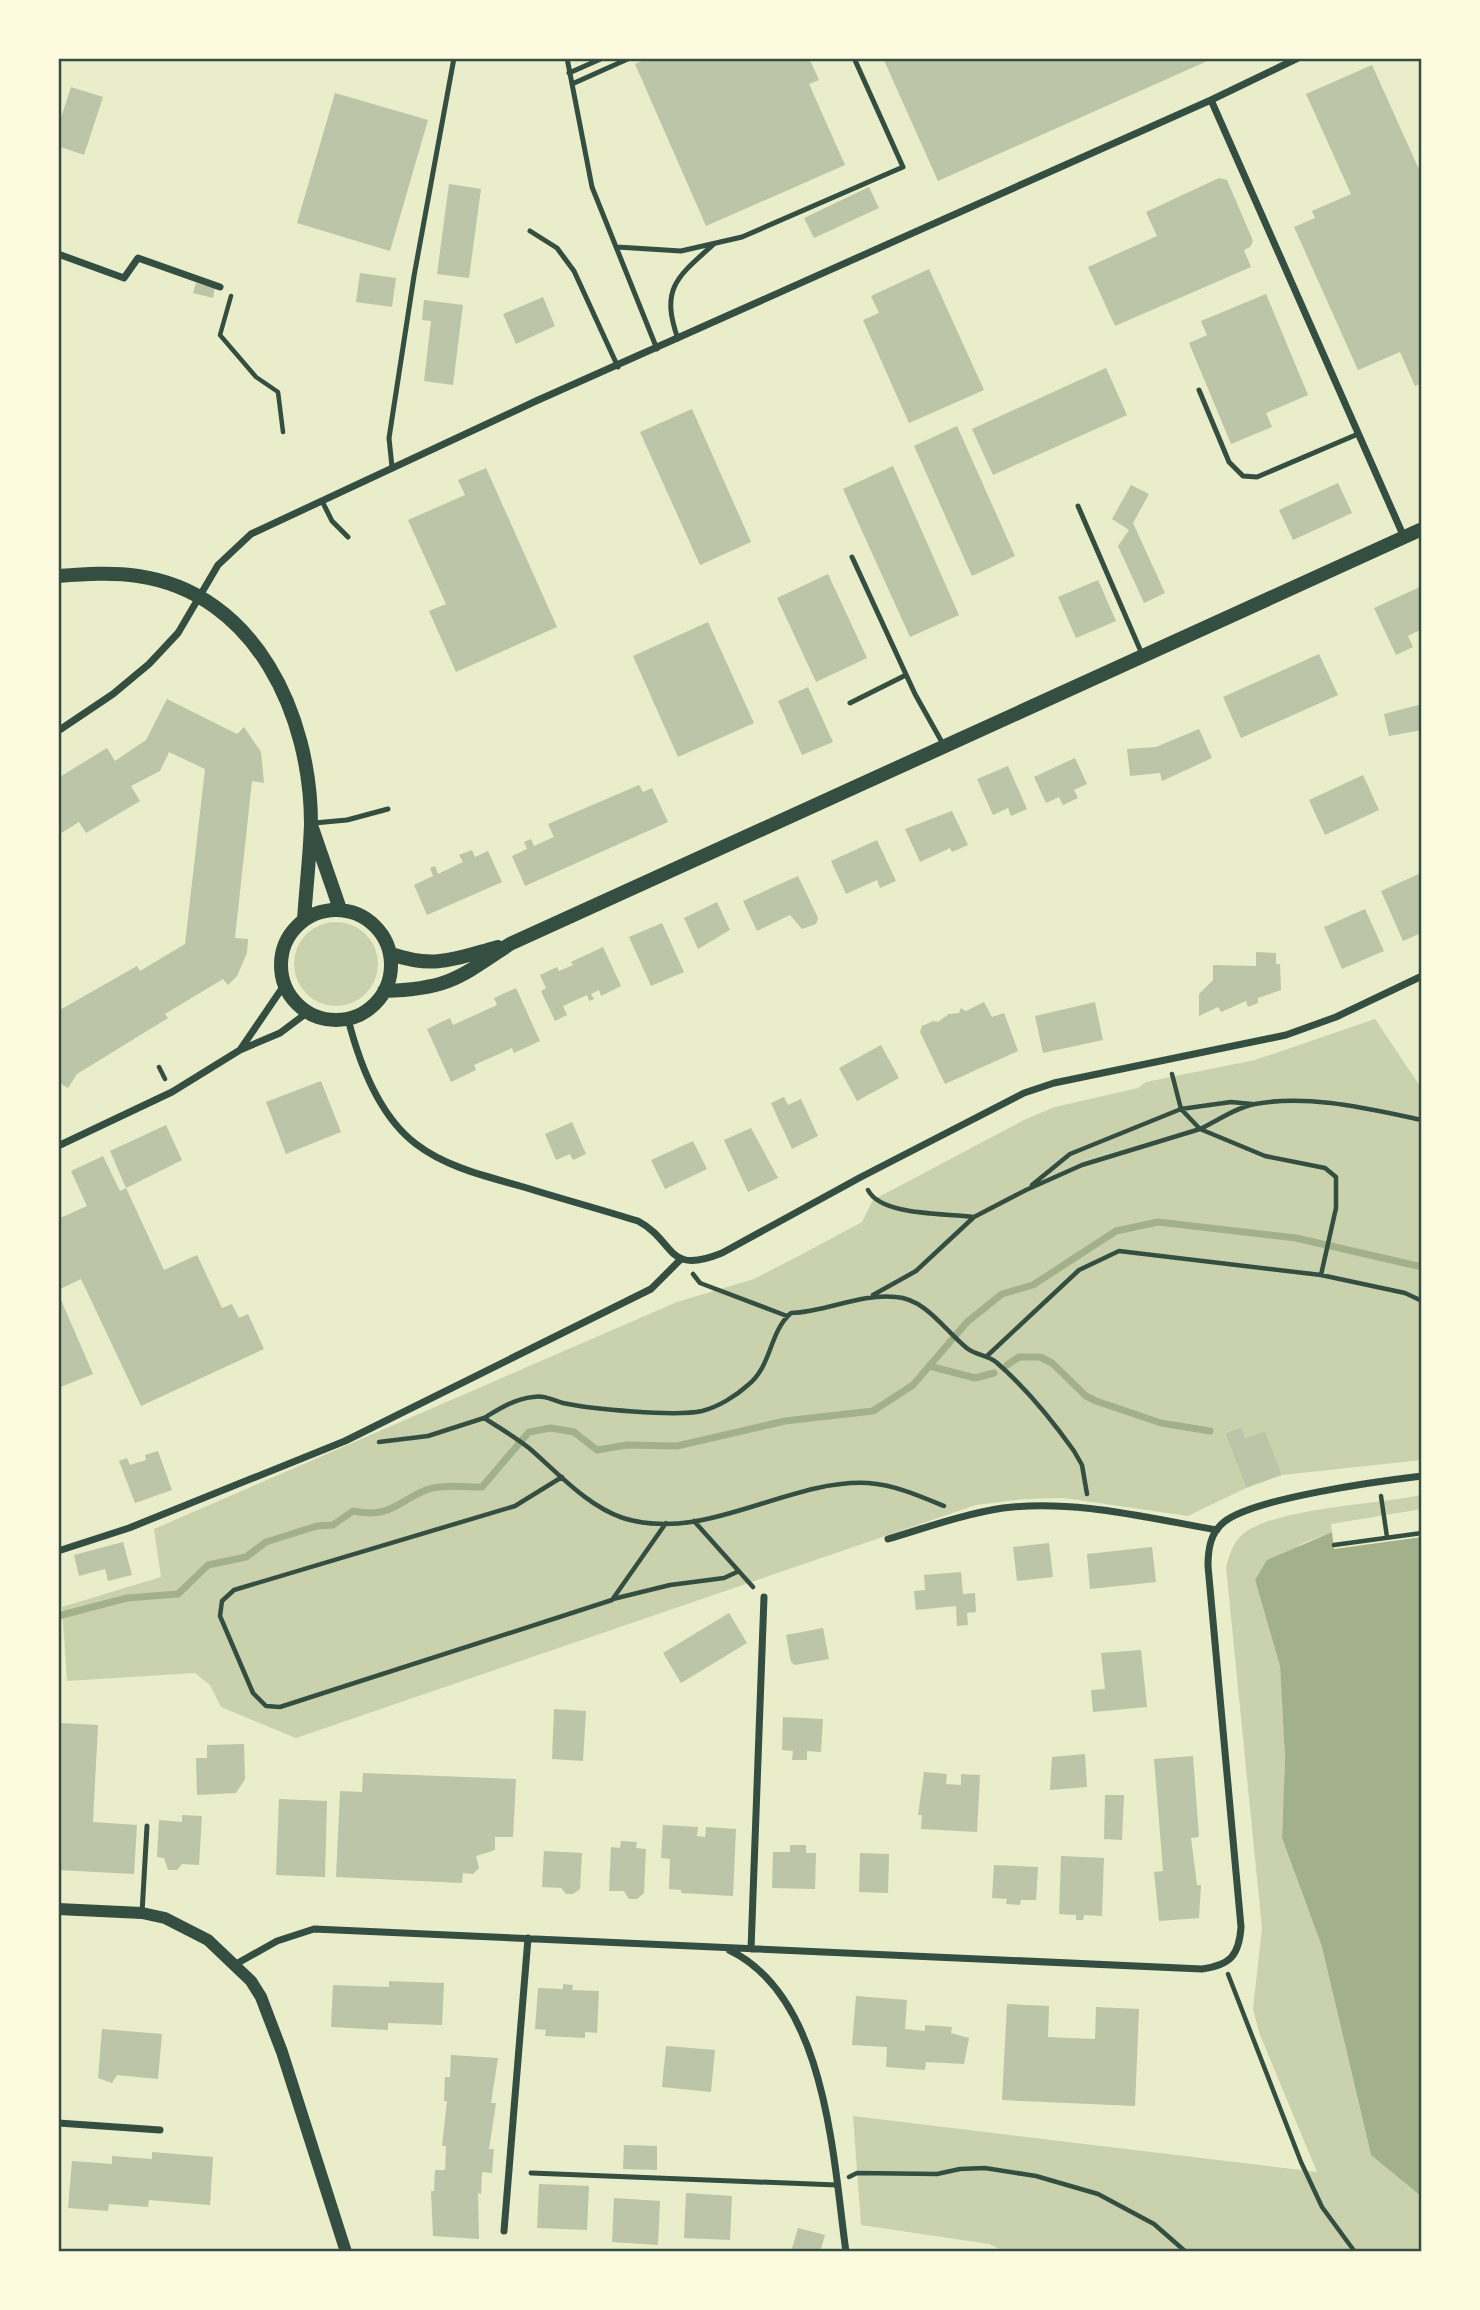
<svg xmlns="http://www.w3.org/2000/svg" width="1480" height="2310" viewBox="0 0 1480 2310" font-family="'Fira Sans',sans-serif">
  <rect width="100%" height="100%" fill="#e9edc9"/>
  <path fill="#cad2ad" d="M294 964a42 42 0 1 1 84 0a42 42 0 1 1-84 0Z
    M1375 1019 1422 1089V1460L1282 1475 1265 1431 1245 1438 1240 1427 1225 1433 1246 1488 1188 1516 1064 1498 1025 1499 976 1505 296 1738 221 1707 210 1685 195 1673 67 1681 62 1607 161 1577 154 1529 677 1302 754 1279 810 1250 862 1222 873 1200 1026 1119 1055 1107 1138 1088 1146 1082 1255 1060Z
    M1422 1495V1509L1331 1524 1332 1532 1301 1544 1255 1580 1280 1665 1285 1758 1282 1838 1322 1947 1371 2155 1422 2197V2252H1006L989 2244 861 2225 853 2116 1317 2172 1260 2035 1253 2009 1262 1928 1226 1567C1230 1553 1234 1539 1247 1531 1283 1508 1377 1504 1422 1495Z"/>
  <path fill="#a3b18a" d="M1332 1532 1334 1549 1422 1537V2197L1371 2155 1322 1947 1282 1838 1285 1758 1280 1666 1255 1580 1267 1560Z"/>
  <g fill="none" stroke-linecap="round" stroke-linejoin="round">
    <path stroke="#a3b18a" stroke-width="7" d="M1007 1365 1019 1357H1040L1052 1363 1086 1396 1096 1401 1161 1423 1210 1431
      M929 1366 975 1378 994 1373
      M58 1616 127 1598 178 1594 208 1565 246 1557 266 1542 317 1526 333 1525 353 1511C389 1519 397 1502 426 1490 441 1484 466 1487 482 1487L529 1432 551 1428 574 1432 597 1450 627 1445 677 1446 785 1421 873 1411 913 1385 967 1322 1002 1294 1033 1285 1116 1231 1158 1222 1296 1238 1422 1267"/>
  </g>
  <path fill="#bcc5a7" d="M649 58H809L819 80 809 84 845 165 706 226 635 64Z
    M883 58H1214L938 181Z
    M1372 65 1422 176V383L1415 386 1400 352 1358 370 1294 227 1315 218 1312 211 1351 194 1306 94Z
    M71 87 103 97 84 155 58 146V127Z
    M335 93 428 120 390 251 297 223Z
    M1219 178 1227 180 1253 241 1250 247 1244 250 1251 267 1115 326 1088 267 1157 236 1146 212Z
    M449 184 481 189 469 278 437 274Z
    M869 187 879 208 814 238 804 218Z
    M929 269 984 390 909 423 863 320 879 313 871 296Z
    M360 273 396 278 392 307 356 302Z
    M196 283 215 288 213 298 193 293Z
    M1266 294 1308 395 1266 413 1272 427 1231 444 1189 343 1207 335 1201 321Z
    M543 297 555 326 516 344 503 314Z
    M424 300 463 305 453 385 424 381 431 321 422 320Z
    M1106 368 1127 415 993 475 972 429Z
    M692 409 751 542 700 565 640 432Z
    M957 426 1015 556 972 576 914 446Z
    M893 466 959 615 910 637 843 489Z
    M486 468 557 627 456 672 429 611 446 604 408 520 465 495 458 480Z
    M1338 483 1352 513 1293 540 1279 510Z
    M1131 485 1149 494 1133 523 1165 593 1144 603 1118 546 1129 530 1112 519Z
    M828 574 867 658 816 682 777 598Z
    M1098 580 1116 621 1076 638 1058 597Z
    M1422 586V629L1408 636 1413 647 1396 655 1374 608Z
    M708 622 754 723 678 757 633 656Z
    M1319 654 1338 695 1241 738 1223 697Z
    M808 687 833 742 802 755 778 701Z
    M167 699 237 734 244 727 261 752 264 783 252 781 235 938 248 939 247 953 237 976 228 985 223 979 165 1014 168 1018 77 1074 68 1088 58 1082V1011L137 966 140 971 185 944 205 769 169 752 160 771 131 786 140 801 86 833 79 822 58 835V794L61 792 58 778 107 748 115 761 146 740Z
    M1422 704V730L1389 736 1384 714Z
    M1199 729 1212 758 1162 781 1160 773 1130 776 1127 749 1156 747Z
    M1075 758 1087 784 1074 790 1078 798 1063 805 1059 797 1046 803 1034 777Z
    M1008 766 1027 809 1011 816 1008 808 993 815 977 779Z
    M1363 775 1379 810 1325 835 1309 800Z
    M639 785 643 792 652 788 668 822 525 886 512 856 527 849 524 842 531 839 534 846 554 837 548 824Z
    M952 811 968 845 952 852 950 848 920 862 905 829Z
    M877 840 896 881 880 888 877 880 846 894 831 861Z
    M472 850 475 857 488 851 502 882 427 915 414 885 433 876 430 868 435 866 438 874 463 862 459 855Z
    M1421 873V933L1403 941 1381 891Z
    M798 876 818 918 816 924 802 929 790 915 757 931 743 901Z
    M717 902 730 930 698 949 684 918Z
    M1365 909 1384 951 1342 969 1324 927Z
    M662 923 684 972 651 986 629 937Z
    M603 947 621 986 601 996 599 990 591 994 594 999 589 1001 587 995 563 1006 567 1015 555 1021 541 991 546 988 540 975 557 967 559 971 573 965 571 962Z
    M1256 952 1276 953V964H1280L1281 990 1258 998V1003L1248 1007 1246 1001 1221 1012 1218 1007 1199 1016V994L1213 980V965L1256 966Z
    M516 988 540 1041 514 1053 512 1048 474 1065 476 1070 451 1082 427 1029 450 1018 453 1025 497 1005 494 998Z
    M984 1002 992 1017 1004 1013 1018 1051 945 1084 920 1032 922 1026 933 1021 938 1022 949 1014 959 1013 961 1008 966 1011Z
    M1095 1002 1103 1040 1043 1053 1035 1016Z
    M881 1045 899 1078 857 1101 839 1068Z
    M321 1081 341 1132 286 1154 266 1102Z
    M784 1097 788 1105 801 1099 818 1136 792 1149 771 1103Z
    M572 1122 586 1154 573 1160 570 1154 556 1160 545 1134Z
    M166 1125 182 1160 126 1188 164 1270 197 1255 222 1308 232 1304 239 1318 248 1314 264 1349 141 1406 81 1279 58 1290V1219L87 1206 71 1171 103 1156 120 1191 126 1188 110 1151Z
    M751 1128 778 1178 748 1192 724 1140Z
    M693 1141 707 1169 665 1189 651 1160Z
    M58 1293 93 1374 58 1388Z
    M1241 1427 1245 1438 1265 1431 1282 1475 1246 1488 1225 1433Z
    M158 1451 172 1490 135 1503 119 1461 127 1458 130 1465 146 1460 145 1455Z
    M123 1542 132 1575 108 1581 105 1569 79 1576 74 1555Z
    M1049 1543 1053 1577 1017 1581 1013 1547Z
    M1152 1547 1156 1582 1090 1589 1087 1554Z
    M961 1572 963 1594 975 1593 976 1612 967 1613 968 1625 957 1626 956 1606 916 1610 914 1591 925 1590 924 1575Z
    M729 1613 747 1643 681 1683 663 1653Z
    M823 1628 829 1659 795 1665 791 1662 786 1635Z
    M1141 1650 1147 1707 1093 1712 1091 1690 1105 1689 1101 1653Z
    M554 1709 586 1711 583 1761 552 1759Z
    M783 1717 823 1719 821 1752 807 1751V1760H792L793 1751 782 1750Z
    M60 1723 98 1725 93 1822 137 1825 134 1874 58 1870Z
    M244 1744 245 1779 236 1793 197 1795 196 1758H207V1745Z
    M1085 1754 1087 1787 1050 1790 1052 1757Z
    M1193 1756 1199 1837 1191 1838 1197 1885H1201L1199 1918 1159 1921 1154 1872 1163 1871 1154 1759Z
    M924 1772 947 1774 946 1784 961 1785V1774L980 1775 977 1832 921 1829 922 1815H918Z
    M363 1773 516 1779 513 1837H495V1850L476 1856 479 1868 473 1874 463 1873 462 1883 336 1877 340 1791 362 1792Z
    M1105 1795H1124L1122 1840 1104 1839Z
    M279 1799 327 1801 325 1877 276 1875Z
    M182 1815 202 1816 199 1865 182 1864 177 1870H168L164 1858 157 1857 159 1820 182 1822Z
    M663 1825 698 1827 697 1836 705 1837 706 1827 736 1829 733 1896 681 1893V1890L669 1889 670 1859 661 1858Z
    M621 1841 637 1842 636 1848 646 1849 644 1893 637 1899H629L624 1891H609L611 1847 620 1848Z
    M790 1845H806V1853H816L815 1889 772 1888 773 1852H790Z
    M544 1851 582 1853 580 1889 573 1894H566L561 1888 542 1887Z
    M860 1853 889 1854 888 1893 859 1892Z
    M1061 1856 1104 1858 1102 1916 1084 1915 1083 1920H1076V1915L1059 1914Z
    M994 1865 1038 1867 1036 1900H1021L1020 1905 1006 1904 1007 1899 992 1898Z
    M389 1981 444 1983 442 2025 388 2023V2030L331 2027 333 1985 389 1987Z
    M563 1984 573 1985 572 1990 599 1991 597 2033 585 2032V2038L545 2036 546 2030 535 2029 538 1988 563 1989Z
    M856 1996 907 2000 905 2029 925 2031V2025L952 2027 951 2033 969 2038 964 2064 926 2062 925 2070 886 2067 887 2047 852 2045Z
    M1007 2004 1049 2006 1048 2037 1095 2039 1096 2007 1139 2009 1135 2106 1002 2100Z
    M102 2029 162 2034 158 2079 117 2075 112 2083 98 2078Z
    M666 2046 715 2050 711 2092 662 2087Z
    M451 2055 498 2058 491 2103H496L489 2149H494L492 2173 482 2172 481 2194 478 2193 479 2239 433 2236 431 2191H434L435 2170H445L446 2146H442L447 2101H444L445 2077H450Z
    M624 2145 657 2146V2170L623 2169Z
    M152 2152 213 2157 210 2205 149 2200 148 2207 109 2204 108 2211 68 2208 72 2161 112 2164V2156L152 2159Z
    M539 2184 589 2186 587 2230 537 2228Z
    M686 2193 732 2196 730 2240 684 2238Z
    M614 2198 660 2201 658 2245 612 2242Z
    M798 2228 825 2235 820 2252H791Z"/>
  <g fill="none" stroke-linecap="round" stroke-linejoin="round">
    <path stroke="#344e41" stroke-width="4.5" d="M231 296 220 335 256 377 278 392 283 432
      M159 1067 165 1079
      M1172 1074 1181 1109 1200 1129C1217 1121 1237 1107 1255 1104 1309 1094 1369 1109 1422 1120
      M1032 1185 1070 1154 1181 1109 1231 1102 1252 1104
      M868 1190C881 1216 945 1213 973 1217
      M693 1274 700 1283 787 1316
      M873 1295 916 1271 974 1217 1026 1190 1082 1165 1200 1129 1265 1156 1325 1168 1336 1177V1208L1321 1275
      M987 1356 1079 1270 1119 1251 1321 1275 1405 1293 1422 1301
      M484 1418C499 1409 514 1399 533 1397 545 1395 552 1400 563 1403 591 1409 675 1417 702 1411 718 1407 736 1396 748 1385 772 1366 769 1332 791 1313 827 1312 859 1293 896 1297 926 1299 945 1331 968 1349 976 1355 987 1355 996 1362 1025 1387 1052 1420 1074 1451L1082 1465 1087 1494
      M379 1442 428 1436 484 1418C500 1428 515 1437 529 1448 557 1472 587 1506 623 1518 705 1544 786 1479 868 1483 895 1485 920 1496 944 1506
      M562 1477 515 1506 234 1590 222 1601 220 1616 253 1693 266 1706 280 1707 612 1600 666 1523
      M1381 1496 1387 1537
      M694 1521 753 1587
      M1334 1545 1422 1533
      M613 1599 670 1585 724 1578 737 1572
      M1228 1974 1301 2162 1322 2207 1355 2252
      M849 2177 857 2173 937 2174 960 2169 985 2168 1036 2176 1098 2194 1154 2224 1186 2252"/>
    <path stroke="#344e41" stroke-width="5" d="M567 58 592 187 657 349
      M569 73 603 58
      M572 84 630 58
      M530 231 557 248 574 271 618 367
      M617 247 681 251 742 237 903 167 854 58
      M678 339C660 288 677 277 714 244
      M1199 390 1229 462 1243 476 1257 477 1358 434
      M392 467 389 438 414 276 454 58
      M322 501 332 521 348 537
      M1078 506 1142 654
      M852 557 915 694 943 744
      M850 703 906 675
      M314 823 347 820 388 809
      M142 1913 147 1826
      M531 2173 837 2185"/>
    <path stroke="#344e41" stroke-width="7" d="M1211 100 1404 537
      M58 254 124 278 138 258 220 287
      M58 731 113 694 149 664 178 633 218 565 251 534 536 401 1211 100 1298 58
      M348 1019C359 1062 379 1116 416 1144 446 1167 485 1176 520 1186 559 1198 599 1209 638 1221 676 1241 665 1276 722 1253L861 1177 1024 1093 1054 1083 1286 1035 1336 1017 1422 976
      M240 1050 285 984
      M58 1146 172 1092 240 1050 280 1033 308 1012
      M888 1539C925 1528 964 1514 1003 1508 1074 1499 1147 1518 1217 1530
      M58 1551 129 1528 345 1441 651 1289 681 1259
      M751 1949 764 1597
      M729 1950C827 1997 833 2159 846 2252
      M236 1964 277 1941 314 1929 1202 1969C1230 1965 1239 1956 1241 1927L1208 1566C1208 1550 1210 1533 1224 1522 1254 1498 1380 1481 1422 1476
      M58 2123 160 2130
      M504 2231 528 1938"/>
    <path stroke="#344e41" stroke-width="12" d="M58 1909 142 1913 165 1918 208 1940 251 1981 261 1997 282 2052 346 2252"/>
    <path stroke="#344e41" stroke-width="14" d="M58 576C84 574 112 572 138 576 256 593 311 716 311 824 310 856 306 888 304 920
      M312 828 340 909
      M281 965a55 55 0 1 1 110 0a55 55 0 1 1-110 0Z
      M391 954C435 969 454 959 498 947
      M384 991C448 989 459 978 510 944L1422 529"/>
  </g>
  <rect width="1480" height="2310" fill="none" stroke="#fefae0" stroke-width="119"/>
  <rect x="60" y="60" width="1360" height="2190" fill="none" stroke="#344e41" stroke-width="2.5"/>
</svg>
